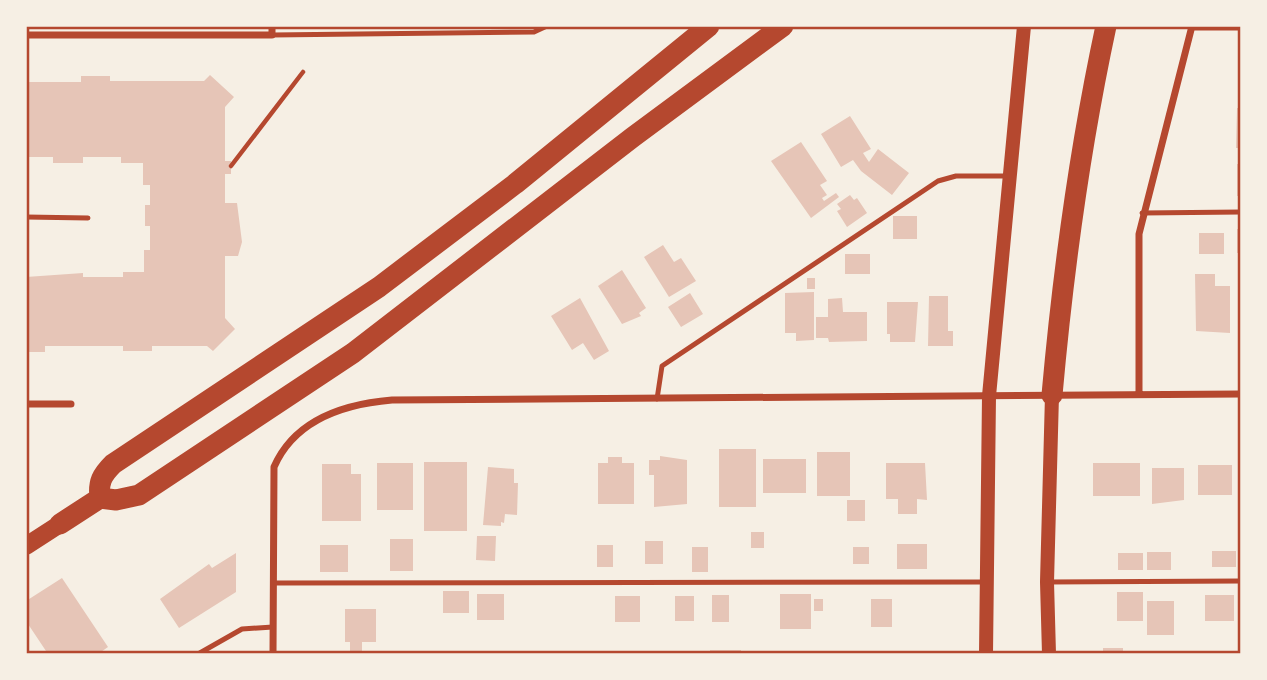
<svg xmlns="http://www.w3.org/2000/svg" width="1267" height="680" viewBox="0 0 1267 680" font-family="Literata,serif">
  <rect width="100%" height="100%" fill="#f6efe4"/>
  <path fill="#e6c5b7" d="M210 75 234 97 225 107V161H231V174H225V203H237L242 242 238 256H225V318L235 329 213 351 207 346H152V351H123V346H45V352H26V277L83 273V277H123V272H144V250H150V226H145V205H150V185H143V163H121V157H83V163H53V157H26V82H81V76H110V81H204Z
    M1237 108H1241V148H1236Z
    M850 116 871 149 863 153 869 162 878 149 909 173 892 195 861 171 853 160 841 167 821 134Z
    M801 142 827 181 820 185 827 195 822 198 824 201 836 193 839 197 811 218 771 161Z
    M1237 164H1241V196H1237Z
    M850 195 854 200 857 198 867 213 847 227 837 211 841 209 837 204Z
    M893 216H917V239H893Z
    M1237 229H1241V253H1237Z
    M1199 233H1224V254H1199Z
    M663 245 674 262 681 258 696 281 669 297 644 257Z
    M845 254H870V274H845Z
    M622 270 646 308 639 313 641 316 622 324 598 286Z
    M1195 274H1215V286H1230V333L1196 331Z
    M807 278H815V289H807Z
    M814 292V340L796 341V333H785V293Z
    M690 293 703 314 681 327 668 307Z
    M929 296H948V331H953V346H928Z
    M580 298 609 351 594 360 583 343 572 350 551 316Z
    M842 298 843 312H867V341L829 342 828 338H816V317H828V299Z
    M887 302H918L915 342H890V334H887Z
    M719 449H756V507H719Z
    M817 452H850V496H817Z
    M660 456 687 460V504L654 507V475H649V460H660Z
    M608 457H622V463H634V504H598V463H608Z
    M763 459H806V493H763Z
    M424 462H467V531H424Z
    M377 463H413V510H377Z
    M886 463H925L927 500 917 499V514H898V499H886Z
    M1093 463H1140V496H1093Z
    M322 464H351V474H361V521H322Z
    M1198 465H1232V495H1198Z
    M488 467 514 469V483H518L517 515 505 514 504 523 501 522V526L483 525Z
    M1152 468H1184V500L1152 504Z
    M847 500H865V521H847Z
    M751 532H764V548H751Z
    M477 536H496L495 561 476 560Z
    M390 539H413V571H390Z
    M645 541H663V564H645Z
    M897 544H927V569H897Z
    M320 545H348V572H320Z
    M597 545H613V567H597Z
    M692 547H708V572H692Z
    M853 547H869V564H853Z
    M1212 551H1236V567H1212Z
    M1147 552H1171V570H1147Z
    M236 553V592L179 628 160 599 209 564 212 568Z
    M1118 553H1143V570H1118Z
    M62 578 108 647 98 654H48L26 621V601Z
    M443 591H469V613H443Z
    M1117 592H1143V621H1117Z
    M477 594H504V620H477Z
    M780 594H811V629H780Z
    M712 595H729V622H712Z
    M1205 595H1234V621H1205Z
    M615 596H640V622H615Z
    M675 596H694V621H675Z
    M814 599H823V611H814Z
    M871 599H892V627H871Z
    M1147 601H1174V635H1147Z
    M345 609H376V642H362V654H350V642H345Z
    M1103 648H1123V654H1103Z
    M710 650H741V654H710Z"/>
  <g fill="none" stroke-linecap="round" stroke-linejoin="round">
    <path stroke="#b5482f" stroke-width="4.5" d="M231 166 303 72"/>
    <path stroke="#b5482f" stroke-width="5" d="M272 35 534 32 547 26
      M1142 213 1241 212
      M26 217 88 218
      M657 399 662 366 938 181 956 176H1008
      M1048 582 1241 581
      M274 583 985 582
      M198 654 242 629 273 627"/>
    <path stroke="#b5482f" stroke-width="7" d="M1192 27H1241
      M26 35H272V26
      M1139 394V234L1192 26
      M26 404H71
      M273 654 274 467C295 419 344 404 392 400L1241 394"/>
    <path stroke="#b5482f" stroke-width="14" d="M986 654 989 396 1024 26
      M1049 654 1047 582 1052 395"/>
    <path stroke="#b5482f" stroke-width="18" d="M26 546 60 524"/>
    <path stroke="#b5482f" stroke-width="21" d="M1052 395C1063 272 1080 147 1106 26
      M100 498 116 500 139 495 353 353 633 137 783 26
      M100 498C98 482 102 475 113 464L379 287 515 184 709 26
      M60 524 100 498"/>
  </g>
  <rect width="1267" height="680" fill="none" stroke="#f6efe4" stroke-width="56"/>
  <rect x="28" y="28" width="1211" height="624" fill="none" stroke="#b5482f" stroke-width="2.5"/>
</svg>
